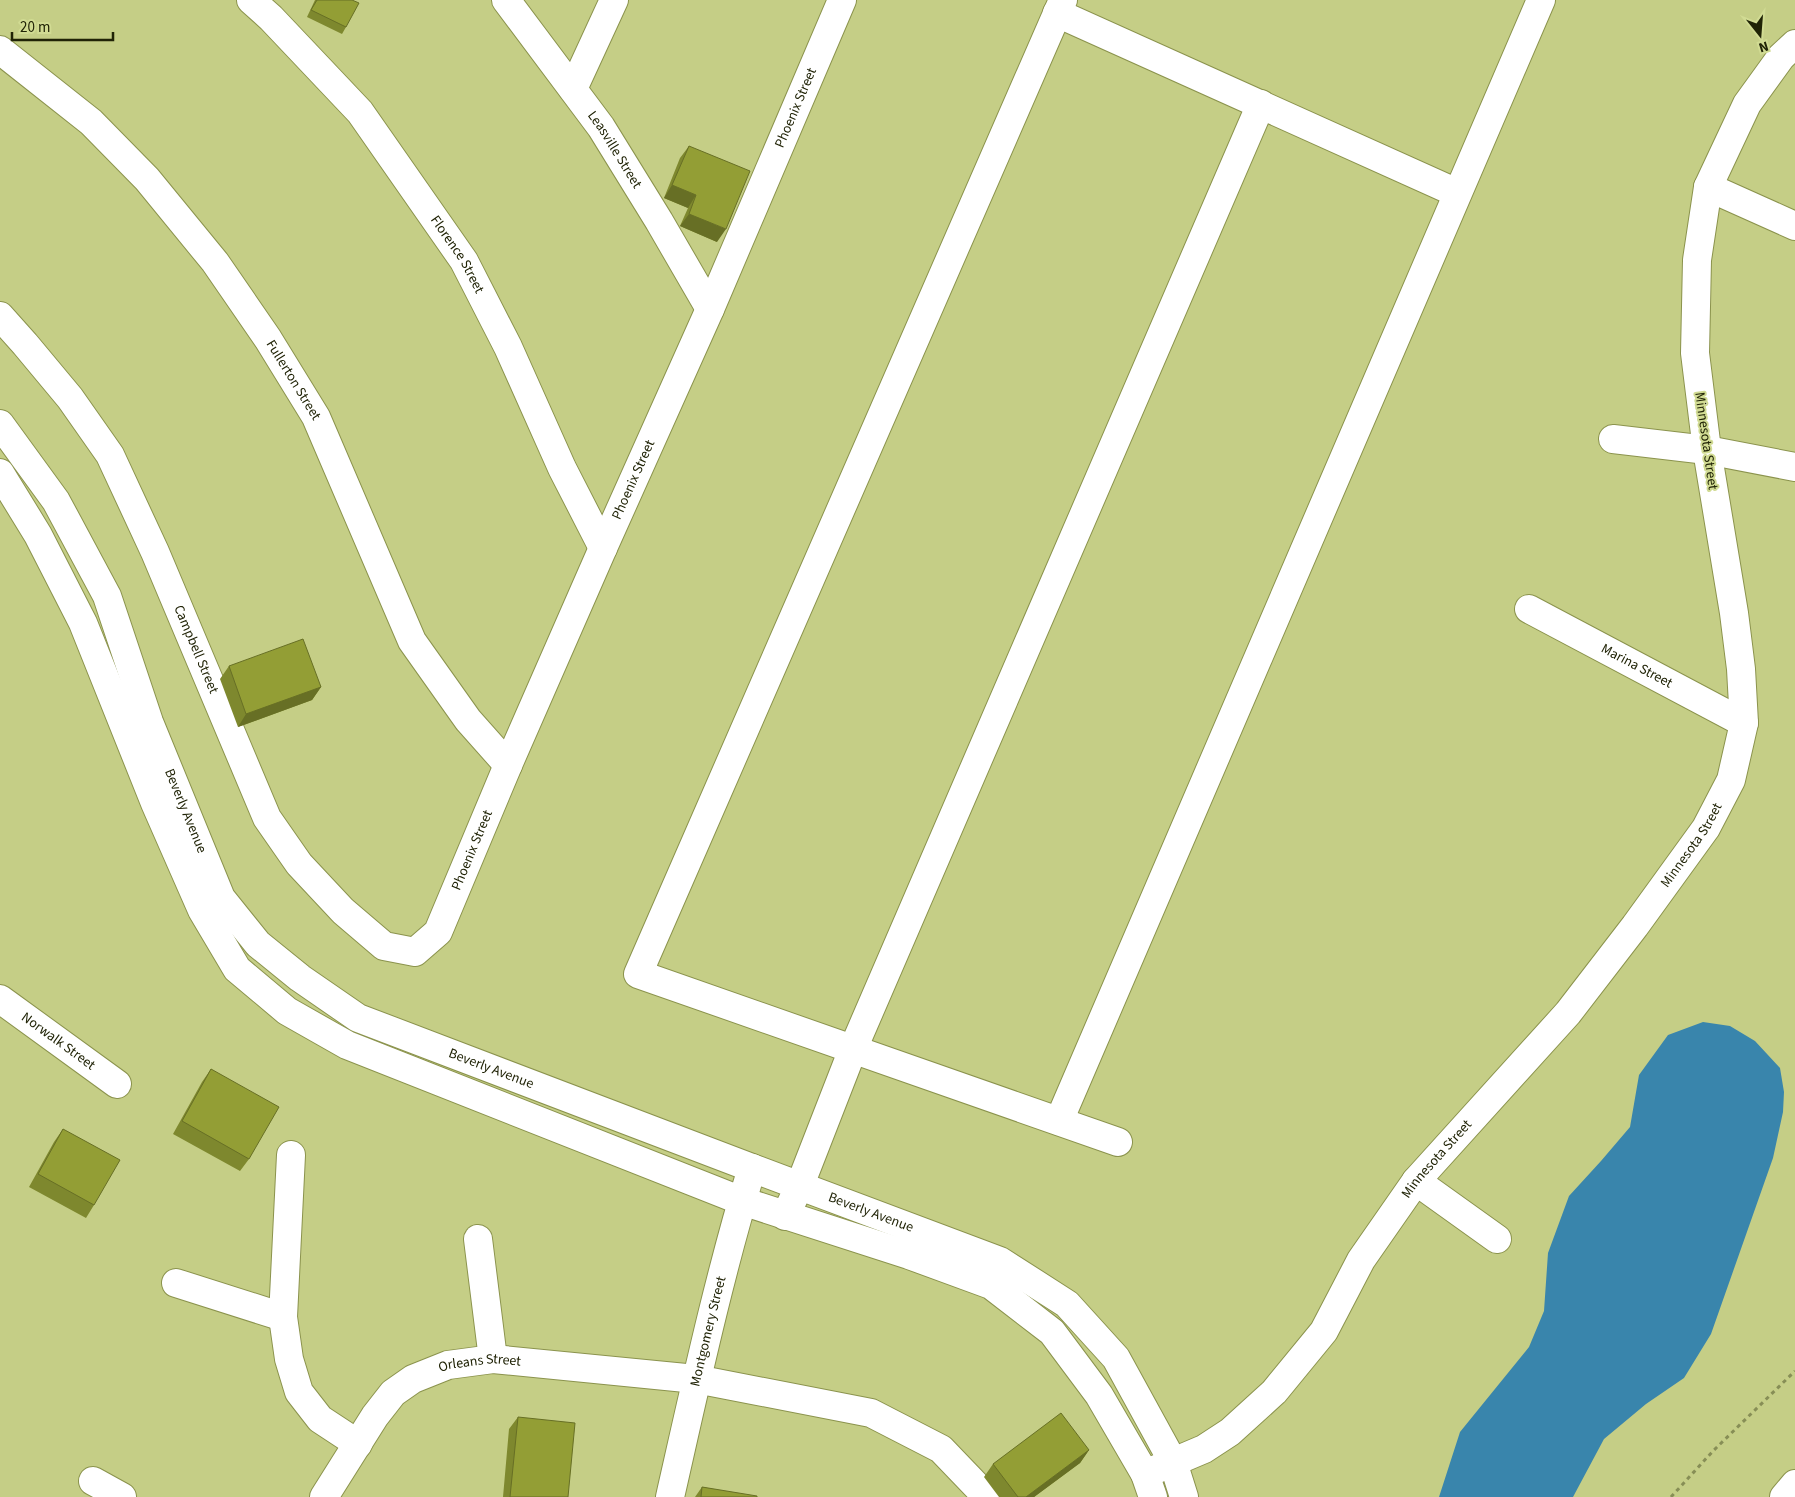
<svg xmlns="http://www.w3.org/2000/svg" width="1795" height="1497" viewBox="0 0 1795 1497" font-family="'Source Sans 3',sans-serif">
  <rect width="100%" height="100%" fill="#c5ce86"/>
  <path fill="#3985ac" d="M1703 1022 1730 1026 1755 1041 1780 1068 1784 1092 1783 1112 1773 1158 1711 1334 1684 1378 1646 1404 1604 1439 1573 1497H1439L1460 1432 1529 1347 1544 1311 1548 1253 1569 1196 1601 1161 1630 1127 1639 1075 1668 1035Z"/>
  <g fill="none" stroke-linecap="round" stroke-linejoin="round">
    <g stroke="#8b934d" stroke-width="30">
      <g id="minor">
        <path id="s1" d="M251 0 271 18 360 112 464 261 508 347 562 468 603 548"/>
        <path id="s2" d="M506 0 601 127 659 221 710 309"/>
        <path d="M1063 0 638 974 1118 1142"/>
        <path d="M1057 13 1457 193"/>
        <path id="s3" d="M0 50 91 122 147 179 215 262 268 339 316 417 412 641 468 720 508 765"/>
        <path d="M573 89 614 0"/>
        <path d="M1708 187 1795 226"/>
        <path id="s4" d="M0 316 25 344 70 398 110 455 155 552 267 818 299 864 343 911 384 946 415 952 438 932 508 765 603 548 710 309 842 0"/>
        <path d="M1613 439 1707 450 1795 467"/>
        <path id="s5" d="M1529 609 1744 723"/>
        <path id="s6" d="M0 999 117 1084"/>
        <path d="M1059 1121 1541 0"/>
        <path d="M291 1155 283 1317 289 1359 299 1392 320 1419 358 1444"/>
        <path d="M1416 1181 1497 1239"/>
        <path d="M785 1216 800 1185 853 1049 1261 104"/>
        <path d="M478 1239 493 1359"/>
        <path d="M176 1283 283 1317"/>
        <path id="s7" d="M1145 1474 1204 1449 1230 1432 1274 1392 1324 1331 1361 1260 1416 1181 1568 1013 1635 926 1706 828 1731 780 1744 723 1741 669 1734 613 1707 450 1695 353 1697 260 1708 187 1747 104 1781 57 1795 44"/>
        <path d="M93 1481 122 1497"/>
        <path id="s8" d="M324 1497 375 1416 393 1393 413 1379 448 1365 493 1359 696 1379 871 1413 941 1449 987 1497"/>
        <path id="s9" d="M670 1497C695 1387 719 1276 752 1168"/>
        <path d="M1784 1497 1795 1484"/>
      </g>
    </g>
    <g stroke="#8b934d" stroke-width="30">
      <g id="tertiary">
        <path id="s10" d="M0 424 56 501 107 596 149 722 221 898 258 944 300 978 358 1018 752 1168 1000 1261 1067 1304 1116 1358 1173 1462 1184 1497"/>
        <path d="M0 473 38 535 83 623 155 803 202 910 237 969 287 1011 347 1045 742 1201 909 1255 991 1285 1052 1332 1099 1395 1145 1474 1153 1497"/>
      </g>
    </g>
    <path stroke="#878e56" stroke-width="3" stroke-dasharray="4 4" stroke-linecap="butt" d="M1671 1497 1713 1451 1795 1371"/>
    <use href="#minor" stroke="#fff" stroke-width="28"/>
    <use href="#tertiary" stroke="#fff" stroke-width="28"/>
  </g>
  <path fill="#7e882e" d="M315 0H352L346 27 342 34 307 17Z
    M689 146 717 242 680 226 688 208 664 198 680 158Z
    M229 666 321 687 312 700 238 727 220 679Z
    M211 1069 249 1159 240 1171 173 1134 202 1082Z
    M63 1129 94 1205 86 1218 29 1187 54 1142Z
    M518 1417 568 1497H503L509 1429Z
    M1089 1450 1080 1463 1034 1497H999L984 1477 993 1464Z
    M702 1487 757 1497H695Z"/>
  <path fill="#676f25" d="M672 185 696 195 688 208 664 198Z
    M689 214 726 229 717 242 680 226Z
    M321 687 312 700 238 727 246 714Z
    M1089 1450 1080 1463 1034 1497H1026Z"/>
  <path fill="#939e35" stroke="#676f25" d="M317 0H352L359 3 346 27 311 10Z
    M689 146 750 171 726 229 689 214 696 195 672 185Z
    M303 639 321 687 246 714 229 666Z
    M211 1069 279 1107 249 1159 182 1121Z
    M63 1129 120 1160 94 1205 38 1174Z
    M1061 1413 1089 1450 1026 1497H1018L993 1464Z
    M518 1417 575 1423 568 1497H510Z
    M702 1487 757 1496V1497H701Z"/>
  <g text-anchor="middle" dominant-baseline="central" stroke-width="4" stroke-linejoin="round" paint-order="stroke">
    <g font-size="14" fill="#202306" stroke="#d1db93">
      <text stroke="none"><textPath href="#s4" startOffset="1708">Phoenix Street</textPath></text>
      <text stroke="none"><textPath href="#s2" startOffset="185">Leasville Street</textPath></text>
      <text stroke="none"><textPath href="#s1" startOffset="329">Florence Street</textPath></text>
      <text stroke="none"><textPath href="#s3" startOffset="445">Fullerton Street</textPath></text>
      <text transform="translate(1706 441) rotate(82)">Minnesota Street</text>
      <text stroke="none"><textPath href="#s4" startOffset="1302">Phoenix Street</textPath></text>
      <text stroke="none"><textPath href="#s4" startOffset="390">Campbell Street</textPath></text>
      <text stroke="none"><textPath href="#s5" startOffset="122">Marina Street</textPath></text>
      <text stroke="none"><textPath href="#s10" startOffset="432">Beverly Avenue</textPath></text>
      <text stroke="none"><textPath href="#s7" startOffset="845">Minnesota Street</textPath></text>
      <text stroke="none"><textPath href="#s4" startOffset="898">Phoenix Street</textPath></text>
      <text stroke="none"><textPath href="#s6" startOffset="72">Norwalk Street</textPath></text>
      <text stroke="none"><textPath href="#s10" startOffset="852">Beverly Avenue</textPath></text>
      <text stroke="none"><textPath href="#s7" startOffset="440">Minnesota Street</textPath></text>
      <text stroke="none"><textPath href="#s10" startOffset="1258">Beverly Avenue</textPath></text>
      <text stroke="none"><textPath href="#s9" startOffset="170">Montgomery Street</textPath></text>
      <text stroke="none"><textPath href="#s8" startOffset="219">Orleans Street</textPath></text>
    </g>
  </g>
  <g transform="translate(1760 35) rotate(163)" stroke="#d1db93" stroke-width="4" paint-order="stroke">
  <path d="M0-4L9 19L0 12L-9 19Z" fill="#202306"/>
  <text y="-8" font-size="14" font-weight="bold" text-anchor="middle" fill="#202306">N</text>
  </g>
  <path d="M12 32v8h101v-8" fill="none" stroke="#202306" stroke-width="2.5"/>
  <text x="20" y="32" font-size="15" fill="#202306" stroke="#d1db93" stroke-width="4" paint-order="stroke">20 m</text>
</svg>
